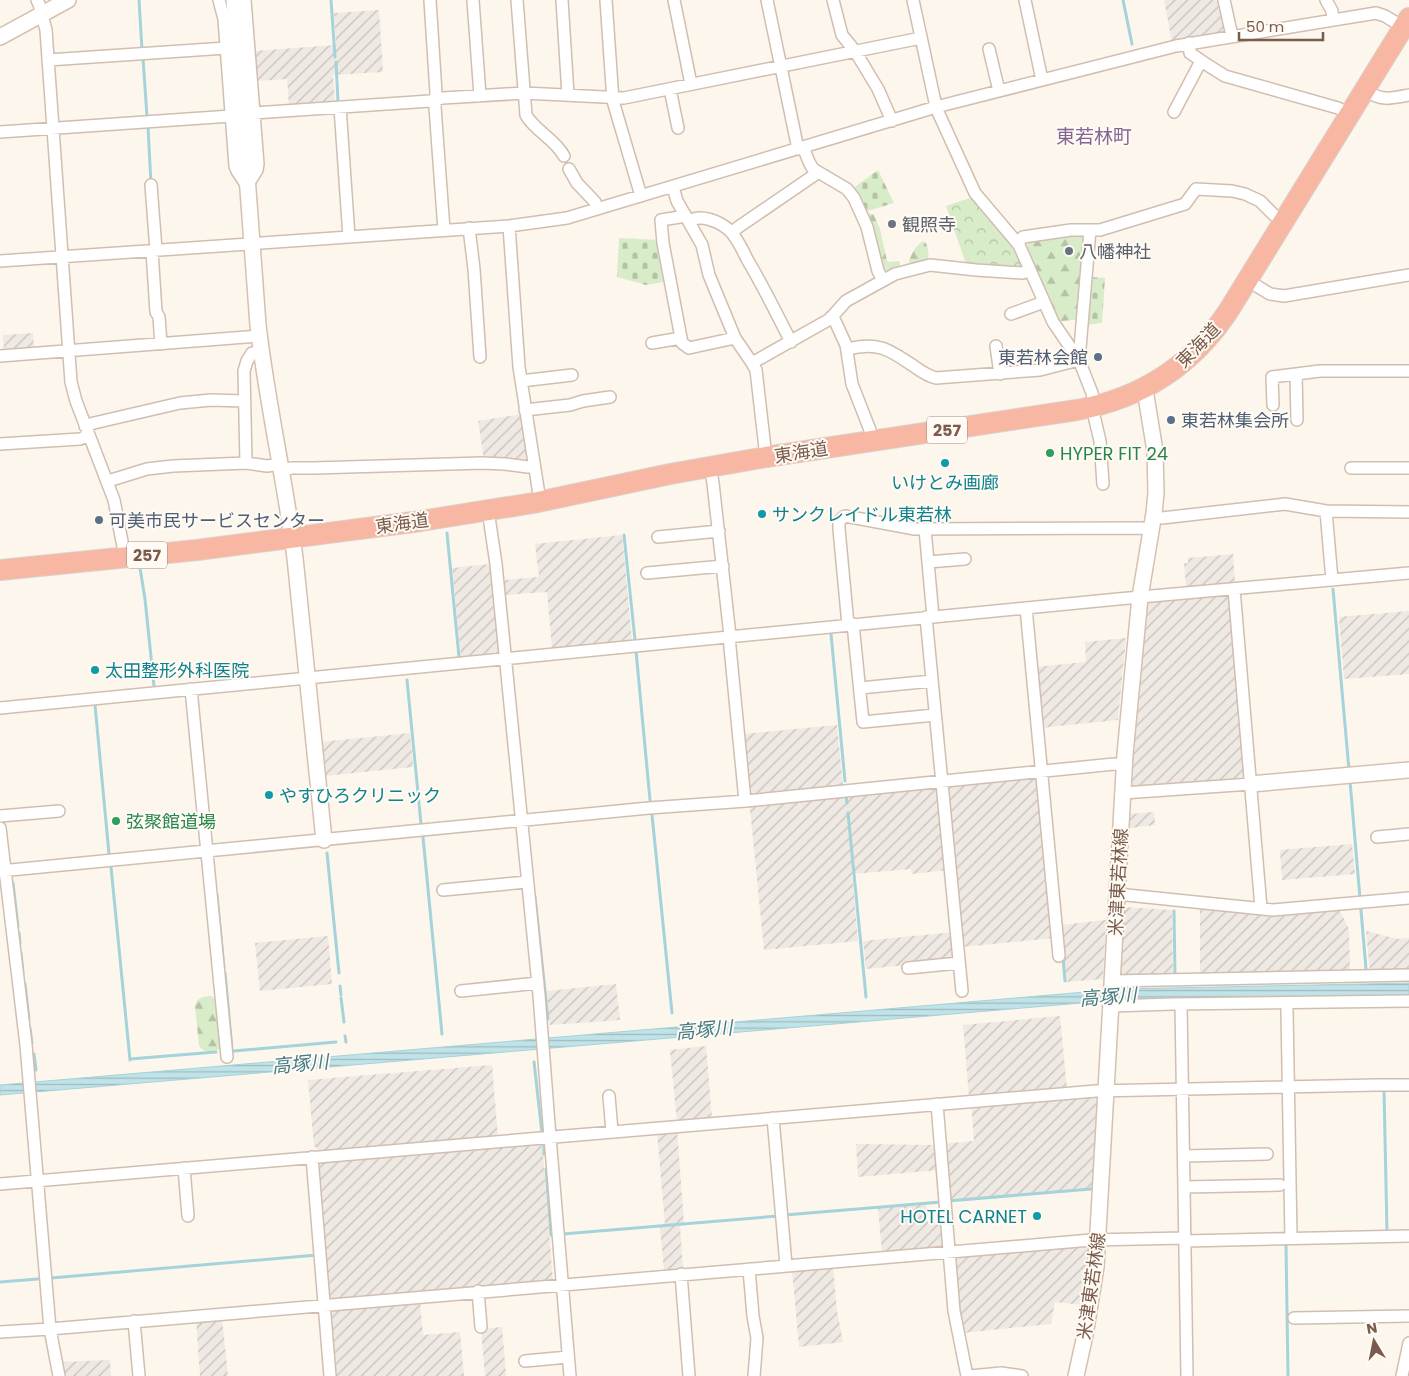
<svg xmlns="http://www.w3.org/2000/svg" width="1409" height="1376" viewBox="0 0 1409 1376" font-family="Poppins,'Noto Sans JP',sans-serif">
  <defs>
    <pattern id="industrial-furrows" width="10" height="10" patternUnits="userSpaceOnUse" patternTransform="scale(1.25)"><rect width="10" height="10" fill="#efe9e4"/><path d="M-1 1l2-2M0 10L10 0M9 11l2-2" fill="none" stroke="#c7c0bb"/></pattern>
    <pattern id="forest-firs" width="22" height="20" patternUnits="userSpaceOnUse" patternTransform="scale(1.25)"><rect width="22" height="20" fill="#d8ecc9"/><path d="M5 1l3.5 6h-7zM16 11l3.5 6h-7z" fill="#b4c2a5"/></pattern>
    <pattern id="cemetery-stones" width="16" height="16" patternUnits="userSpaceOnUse" patternTransform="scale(1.25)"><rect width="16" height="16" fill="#d8ecc9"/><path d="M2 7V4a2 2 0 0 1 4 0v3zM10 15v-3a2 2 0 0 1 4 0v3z" fill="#b4c2a5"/></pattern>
    <pattern id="park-crowns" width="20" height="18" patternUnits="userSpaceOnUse" patternTransform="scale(1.25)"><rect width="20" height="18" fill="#d8ecc9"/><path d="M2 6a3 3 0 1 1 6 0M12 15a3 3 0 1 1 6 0" fill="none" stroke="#b4c2a5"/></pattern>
    <pattern id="water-rules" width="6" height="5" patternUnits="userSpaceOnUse" patternTransform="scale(1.25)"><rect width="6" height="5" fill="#bfe3e8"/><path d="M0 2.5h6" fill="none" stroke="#a0bbbe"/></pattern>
  </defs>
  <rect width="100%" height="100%" fill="#fdf6ec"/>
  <path fill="url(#industrial-furrows)" d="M1164 0H1219L1226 31 1224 33 1172 42Z
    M379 10 383 72 333 75 335 103 289 107 287 79 257 81 254 51 336 45 334 13Z
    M33 333 34 351 4 353 3 335Z
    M522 414 529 461 527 463 484 460 478 421Z
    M622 535 632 640 552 648 547 592 506 595 504 580 539 577 535 544Z
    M1233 554 1235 583 1186 587 1184 563H1188V558Z
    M490 564 499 653 461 657 452 568Z
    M1229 595 1232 597 1245 779 1131 787 1135 720 1147 602Z
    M1409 611V674L1344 679 1339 617Z
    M1126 638 1118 720 1040 728 1035 667 1086 662 1085 642Z
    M837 725 843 786 752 795 749 792 743 734Z
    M410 733 413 767 325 776 321 742Z
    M1034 777 1038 780 1053 938 963 947 948 789 951 786Z
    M936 787 940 790 948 870 912 874 911 869 852 874 858 941 764 950 750 809 753 805Z
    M1154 812 1155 825 1129 828V814Z
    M1352 844 1355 874 1282 880 1280 850Z
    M1200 906 1338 907 1349 929 1350 973 1200 975Z
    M1124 907 1172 910 1173 977H1120Z
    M1106 920 1103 979 1066 982 1060 925Z
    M1366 931 1398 939 1409 938V971L1370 972Z
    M954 932 957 960 866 969 863 941Z
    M328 936 332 984 260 991 255 943Z
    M616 984 620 1020 550 1025 547 991Z
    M1060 1016 1067 1089 969 1097 963 1025Z
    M706 1046 712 1119 677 1122 670 1050Z
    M492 1065 498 1137 321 1152 314 1146 308 1080Z
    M1097 1095 1092 1188 947 1201 943 1144 974 1141 971 1105Z
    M677 1130 684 1223 665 1225 657 1132Z
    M542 1142 553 1281 330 1300 327 1298 316 1161Z
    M856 1144 938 1145 940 1170 858 1177Z
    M926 1204 928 1224 944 1223 946 1247 882 1252 878 1208Z
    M680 1225 683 1269 664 1271 660 1227Z
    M1088 1245 1090 1247 1083 1305 1055 1302 1051 1324 962 1333 953 1259 955 1256Z
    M833 1266 837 1311 843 1342 799 1347 792 1270Z
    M420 1301 423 1335 460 1332 464 1376H334L328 1311Z
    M222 1318 228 1376H200L196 1320Z
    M502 1327 506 1376H485L481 1329Z
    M110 1360 111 1376H63L61 1362Z"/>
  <path fill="url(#forest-firs)" d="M869 213 874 215 880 229 887 261 889 262 899 261 900 264 897 268 885 270 882 269 867 215Z
    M1072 235H1079L1084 239 1078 318 1075 320 1061 321 1058 319 1027 246 1028 243 1031 241Z
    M923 241 926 243C928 248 930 255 927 260L910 264 909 262C911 253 916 246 923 241Z
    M209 996 213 997 216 1000 221 1047C215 1053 203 1054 199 1045L195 1006C197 998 202 997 209 996Z"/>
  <path fill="url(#cemetery-stones)" d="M878 170 894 203 864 212 852 189Z
    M619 238 659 240 666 278 663 282 646 285 617 277Z
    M1090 277 1105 278 1102 323 1086 325Z"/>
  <path fill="url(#park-crowns)" d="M973 197 1016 247 1025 268 967 267 946 206Z"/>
  <path fill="url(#water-rules)" stroke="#a5d3da" d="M1409 983V995L1105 1001 0 1095V1085L1120 989Z"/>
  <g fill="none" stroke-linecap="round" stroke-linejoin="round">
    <path stroke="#a5d3da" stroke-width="3" d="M139 0 142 50
      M331 0 335 57
      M1123 0 1132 44
      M143 58 147 117
      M336 62 338 102
      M148 127 151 184
      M447 533 459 657
      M624 535 635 640
      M140 568 145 599 154 686
      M1333 589 1349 770
      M831 634 845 781
      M636 651 650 800
      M407 680 421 824
      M95 705 109 854
      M1350 781 1366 969
      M846 796 847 803
      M848 813 866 997
      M652 815 672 1013
      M423 837 442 1034
      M327 853 339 973
      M111 867 130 1060
      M13 883 18 927
      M217 895 224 968
      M535 897 548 1019
      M1174 911 1175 976
      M19 933 20 944
      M21 953 23 973
      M1063 957 1065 981
      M225 973 232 1049
      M25 984 29 1019
      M340 986 341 995
      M341 998 344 1022
      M30 1028 32 1043
      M345 1036 346 1042
      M234 1051 336 1042
      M34 1054 36 1070
      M130 1059 216 1052
      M534 1062 542 1133
      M1382 1090H1384L1387 1232
      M544 1143V1154
      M546 1169 551 1235H553
      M948 1201 1091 1189
      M785 1215 941 1202
      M563 1234 778 1216
      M1286 1245 1288 1376
      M51 1278 317 1255
      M0 1282 38 1279"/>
    <g stroke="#d1beb0" stroke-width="14">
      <path id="street" d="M37 0 39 4 46 30 71 382 76 401 114 500 125 557
        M219 0 224 19 235 166 237 171 247 186 257 170 258 164 245 0
        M430 0 436 93 435 107 444 230
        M473 0 480 96
        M517 0 526 115C535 131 555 139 564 156
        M562 0 568 95
        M606 0 613 101 641 196
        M674 0 691 84
        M767 0 798 149
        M833 0 842 35 855 51 878 89 892 121
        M913 0 935 102 938 112 975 193 1019 245 1053 322 1079 360 1092 393 1095 406
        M1025 0 1042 80
        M1224 0 1232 36
        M1326 0 1332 11 1333 19
        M1189 43 1190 53 1209 66 1225 76 1338 108 1349 114
        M989 49 999 91
        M48 60 226 48
        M670 89 678 128
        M1364 90C1382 101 1389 99 1409 95
        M340 107 349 237
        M1174 112 1201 61
        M254 113 430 101 443 98 524 93 624 98 921 38
        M0 132 231 116
        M803 147 809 162 813 169 847 189 854 198 867 227 878 271 883 280
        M569 169 577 183 595 202 597 209
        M151 185 156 250
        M673 187 677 201 702 245 709 275 735 338 752 363 756 370 766 457
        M685 214 680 217 661 220 663 243 682 343 689 348 735 338
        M689 221C701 214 718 221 728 229 737 237 742 249 747 259 763 286 777 314 791 342
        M509 226 519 367 540 501
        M469 228 474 269 480 357
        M732 233 737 228 813 176 816 171
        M1017 243 1023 237 1071 230H1100L1185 204 1196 189 1232 191 1245 194 1260 201 1274 215 1284 221
        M152 251 156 312 159 317 161 344
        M0 261 509 226 567 218 936 107 1176 46 1376 13 1385 16 1403 27
        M1247 280 1270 294 1284 296 1409 275
        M1011 314 1044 302
        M831 317 835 321 846 345 852 384 870 430 871 441
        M652 343 681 338
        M996 346 1000 374
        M847 349C879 341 890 350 915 367 922 372 928 376 936 378L1040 370 1079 360 1090 230
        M0 356 259 336
        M752 363 830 319 846 301 895 274 930 265 976 270 1023 273 1030 270
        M1296 374 1297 420
        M521 381 572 375
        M1273 405 1272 377 1320 371H1409
        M1092 407 1100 441 1103 484
        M525 410 570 405 583 401 610 397
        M85 426 94 423 180 403 211 400 244 401
        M0 444 80 439 89 435
        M246 463 244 371 247 361 252 353 261 351
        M710 467 713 483 730 636
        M1351 468H1409
        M282 470 292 468H314L482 463 505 464 528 467 534 466
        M108 481 147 469 173 466 246 463 267 466 281 464
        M488 510 496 564 539 995 550 1137 570 1376
        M1326 511 1332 580
        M1153 516 1162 518 1285 504 1326 511 1409 512
        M925 529 933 617
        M658 537 719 531
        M928 562 965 559
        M647 573 723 566
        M1234 589 1261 908
        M1026 608 1059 956
        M926 617 962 991
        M853 624 863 722 935 715
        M848 625 839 529V521L845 516 915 529 1142 528 1151 529
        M729 637 745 801
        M860 688 932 681
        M191 689 227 1057
        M0 708 1118 599 1409 573
        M1123 793 1251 784
        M0 816 59 811
        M0 828 26 1045 50 1329 59 1376
        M1377 837 1409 834
        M0 871 649 808 746 801 1114 764 1124 765
        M443 890 527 882
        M1117 894 1273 910 1409 898
        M908 968 959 963
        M1113 981 1409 975
        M461 991 538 983
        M1181 1004 1187 1376
        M1111 1006 1173 1004 1409 1001
        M1287 1010 1291 1238
        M609 1096 612 1132
        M937 1104 954 1311 967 1376
        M773 1118 786 1265
        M1184 1156 1267 1154
        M312 1157 330 1376
        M184 1168 188 1216
        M0 1184 1096 1091 1376 1085H1409
        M1184 1187 1280 1185
        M1185 1241 1409 1236
        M749 1269 753 1316 757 1338 754 1376
        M681 1274 689 1376
        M478 1291 481 1327
        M1294 1318 1409 1316
        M134 1321 139 1376
        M0 1332 50 1329 1091 1240 1185 1238
        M525 1361 568 1357
        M970 1376 1001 1373 1022 1376
        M1402 1376 1409 1343"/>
    </g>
    <g stroke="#d6c0b0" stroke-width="18">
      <path id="secondary" d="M234 0 258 325C267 403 285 480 295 558L324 840
        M0 37 68 0
        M1251 784 1409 770
        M1076 1376 1085 1335 1096 1267 1125 754 1140 597 1154 513 1156 493 1155 451 1146 396 1143 389"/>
    </g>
    <g stroke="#dad1cd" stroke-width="22">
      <path id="highway" d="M0 570 197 550 421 521 533 503 670 474 766 457 1077 410C1143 398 1193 365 1229 310L1409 18"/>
    </g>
    <use href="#street" stroke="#fff" stroke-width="11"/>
    <use href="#secondary" stroke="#fff" stroke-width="15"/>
    <use href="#highway" stroke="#f7b7a3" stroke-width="20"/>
  </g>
  <g fill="#6b7280" stroke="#fffaf3" stroke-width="2">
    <circle cx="892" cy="224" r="5"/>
    <circle cx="1069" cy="251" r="5"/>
  </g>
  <g fill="#5c6f8a" stroke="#fffaf3" stroke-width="2">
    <circle cx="1098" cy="357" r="5"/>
    <circle cx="1171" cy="420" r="5"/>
    <circle cx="99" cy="520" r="5"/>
  </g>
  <g fill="#2e9e5b" stroke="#fffaf3" stroke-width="2">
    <circle cx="1050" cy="453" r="5"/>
    <circle cx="116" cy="821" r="5"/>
  </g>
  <g fill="#0f9aa8" stroke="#fffaf3" stroke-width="2">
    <circle cx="945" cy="463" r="5"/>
    <circle cx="762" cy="514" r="5"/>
    <circle cx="95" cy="670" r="5"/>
    <circle cx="269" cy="795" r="5"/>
    <circle cx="1037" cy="1216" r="5"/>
  </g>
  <g text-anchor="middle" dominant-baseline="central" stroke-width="4" stroke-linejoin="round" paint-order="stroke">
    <g fill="#fffaf3" stroke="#a28b7f" stroke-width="1">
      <rect x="927" y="416.5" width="40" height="27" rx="4"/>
      <rect x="127" y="541.5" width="40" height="27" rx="4"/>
    </g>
    <g font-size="16" font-weight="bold" fill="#7a5c4d">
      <text x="947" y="430">257</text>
      <text x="147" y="555">257</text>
    </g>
    <g font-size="18" fill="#5b616d" stroke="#fffaf3" text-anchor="start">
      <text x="902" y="224">観照寺</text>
      <text x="1079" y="251">八幡神社</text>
    </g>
    <g font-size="18" fill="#7a5c4d" stroke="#fffaf3">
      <text transform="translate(1198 345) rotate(-46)">東海道</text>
      <text transform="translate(801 452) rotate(-9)">東海道</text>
      <text transform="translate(402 523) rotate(-8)">東海道</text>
      <text transform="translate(1118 882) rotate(-87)">米津東若林線</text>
      <text transform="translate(1091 1286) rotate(-82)">米津東若林線</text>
    </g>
    <g font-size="18" fill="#4e5e75" stroke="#fffaf3" text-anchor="start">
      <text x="1088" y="357" text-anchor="end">東若林会館</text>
      <text x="1181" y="420">東若林集会所</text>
      <text x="109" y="520">可美市民サービスセンター</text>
    </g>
    <g font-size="18" fill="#27864d" stroke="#fffaf3" text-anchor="start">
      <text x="1060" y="453">HYPER FIT 24</text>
      <text x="126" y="821">弦聚館道場</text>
    </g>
    <g font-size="18" fill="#0d838f" stroke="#fffaf3" text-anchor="start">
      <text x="945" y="482" text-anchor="middle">いけとみ画廊</text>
      <text x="772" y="514">サンクレイドル東若林</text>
      <text x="105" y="670">太田整形外科医院</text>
      <text x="279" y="795">やすひろクリニック</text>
      <text x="1027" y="1216" text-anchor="end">HOTEL CARNET</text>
    </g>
    <g font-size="19" fill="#846695" stroke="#fffaf3">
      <text x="1094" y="136">東若林町</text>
    </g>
    <g font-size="19" font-style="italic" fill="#437c86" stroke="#fffaf3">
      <text transform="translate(1108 997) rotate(-4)">高塚川</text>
      <text transform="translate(704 1030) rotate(-5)">高塚川</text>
      <text transform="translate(300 1064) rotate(-5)">高塚川</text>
    </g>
  </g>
  <g transform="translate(1374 1341) rotate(350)" stroke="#fffaf3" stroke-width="4" paint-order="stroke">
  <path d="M0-4L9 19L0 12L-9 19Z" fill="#7a5c4d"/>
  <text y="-8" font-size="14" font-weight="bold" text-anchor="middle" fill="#7a5c4d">N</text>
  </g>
  <path d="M1239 32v8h84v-8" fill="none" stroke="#7a5c4d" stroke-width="2.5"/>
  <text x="1246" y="32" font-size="15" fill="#7a5c4d" stroke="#fffaf3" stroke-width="4" paint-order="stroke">50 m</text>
</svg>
